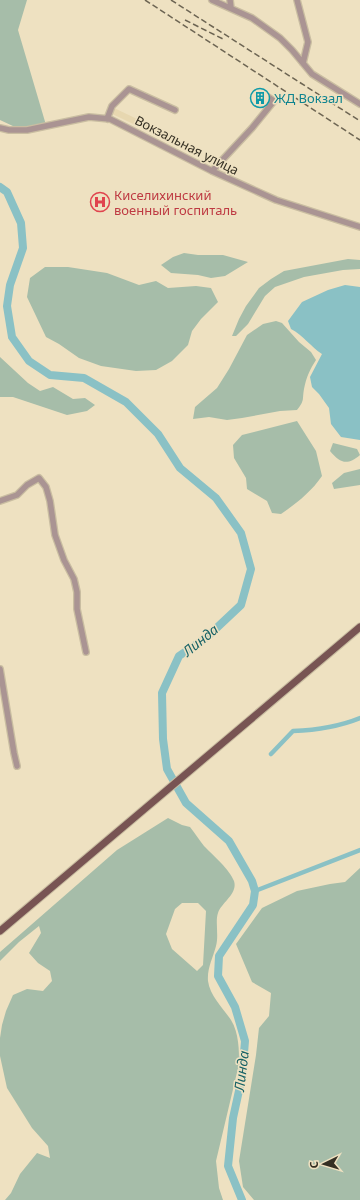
<svg xmlns="http://www.w3.org/2000/svg" width="360" height="1200" viewBox="0 0 360 1200" font-family="'Noto Sans',sans-serif">
  <rect width="100%" height="100%" fill="#eee1c1"/>
  <path fill="#e7d7b0" d="M112 107 162 131 159 136 110 113Z"/>
  <path fill="#a6bda9" fill-rule="evenodd" d="M0 0H27L18 30 46 125 15 127 0 120Z
    M184 253 198 255H223L248 262 225 276 211 278 198 275 171 273 161 265 173 257Z
    M348 259 360 260V269L343 270 304 277 275 287 265 296 248 324 236 336H232L239 319 246 306 259 288 271 279 284 271Z
    M45 267H68L107 273 139 285 156 281 168 288 196 286 211 288 218 302 201 319 192 331 188 345 172 361 156 370 136 371 101 366 79 358 59 344 46 337 27 297 30 278Z
    M276 321 282 323 299 342 311 352 316 360C310 369 306 378 304 389 302 400 305 400 297 410L280 411 242 418 227 420 209 417 193 419 195 407 217 388 229 369 247 335 263 324Z
    M0 357 28 383 40 391 53 387 73 399 85 398 95 405 87 411 67 415 13 397H0Z
    M297 421 316 451 322 476C311 492 297 503 281 514L272 513 267 501 247 489 246 478 234 458 233 445 242 435Z
    M333 443 357 449 360 455C347 466 340 463 330 451Z
    M360 469V485L334 489 332 483 344 473Z
    M168 818 182 825 190 827C195 833 199 840 204 846 213 855 230 870 234 881 238 894 222 902 218 913 215 921 219 936 216 946 213 958 207 968 208 981 210 996 223 1008 231 1020 239 1033 239 1050 239 1064L216 1161 219 1188 223 1200H5L11 1193 20 1174 37 1153 50 1158 48 1146 32 1128 7 1088 0 1056V1038L2 1025 6 1011 13 995 27 989 43 991 52 981 50 971 38 963 29 953 41 933 39 926 19 942 0 961V952L117 850ZM182 903H198L206 911 203 965 197 971 172 949 166 934 175 909Z
    M360 868V1200H254L243 1187 239 1161 256 1055 259 1028 269 1016 271 993 252 982 236 944 262 908 297 891 330 884 345 882Z"/>
  <path fill="#8ac1c5" d="M345 285 360 287V440L341 437 331 424 329 408 319 394 312 387 310 377 322 354C311 347 303 335 291 329L288 321 302 302 328 290Z"/>
  <g fill="none" stroke-linecap="round" stroke-linejoin="round">
    <path stroke="#8ac1c5" stroke-width="4.5" d="M271 754 293 731C316 730 338 727 360 718
      M255 891 360 850"/>
    <path stroke="#8ac1c5" stroke-width="8" d="M0 187 7 192 21 223 23 248 10 285 7 306 12 337 29 361 50 375 84 378 126 402 158 434 180 468 216 498 241 533 251 569 241 605 207 637 179 656 162 693 163 739 167 769 186 803 229 841 252 881 255 891 253 905 219 956 218 976 235 1007 245 1041 242 1077 233 1118 228 1166 242 1200"/>
    <g stroke="#c9bda1" stroke-width="8">
      <path id="minor" d="M212 0 252 18 280 38 292 50 312 74 360 104
        M230 0 231 8
        M297 0 308 42 303 63
        M107 119 112 106 129 89 175 110
        M0 128 9 130H27L89 117 110 119 212 171 276 200 360 227
        M212 171 252 128 274 101 268 97
        M0 501 17 495 27 485 39 478 46 487 50 501 55 535 64 560 74 579 77 592V609L86 652
        M0 669 14 753 17 766"/>
    </g>
    <g stroke="#c9bda1" stroke-width="9">
      <path id="major" d="M0 931 360 627"/>
    </g>
    <use href="#minor" stroke="#aa9493" stroke-width="5.5"/>
    <use href="#major" stroke="#785453" stroke-width="7"/>
    <path stroke="#6d6553" stroke-width="1.5" stroke-dasharray="6 3" stroke-linecap="butt" d="M145 0 360 140
      M171 0 360 121
      M185 20 223 39"/>
  </g>
  <defs>
    <g id="building-ring" transform="scale(1)"><circle r="9.5" fill="#eee1c1" stroke="#0f9aa8" stroke-width="1.5"/><path d="M-4-6H4V6H1V3H-1V6H-4ZM-2.5-4.3h1.7v1.8h-1.7ZM.8-4.3h1.7v1.8H.8ZM-2.5-1h1.7V.8h-1.7ZM.8-1h1.7V.8H.8Z" fill="#0f9aa8"/></g>
    <g id="hospital-ring" transform="scale(1)"><circle r="9.5" fill="#eee1c1" stroke="#e0444e" stroke-width="1.5"/><path d="M-5-5h3v3.5h4V-5h3V5h-3V1.5h-4V5h-3Z" fill="#e0444e"/></g>
  </defs>
  <g fill-rule="evenodd">
    <use href="#building-ring" x="260" y="98"/>
    <use href="#hospital-ring" x="100" y="202"/>
  </g>
  <g text-anchor="middle" dominant-baseline="central" stroke-width="3" stroke-linejoin="round" paint-order="stroke">
    <g font-size="13" fill="#0d838f" stroke="#eee1c1" text-anchor="start">
      <text x="274" y="98">ЖД Вокзал</text>
    </g>
    <g font-size="13" fill="#342f23" stroke="#eee1c1">
      <text transform="translate(187 145) rotate(27)">Вокзальная улица</text>
    </g>
    <g font-size="13" fill="#be3a42" stroke="#eee1c1" text-anchor="start">
      <text x="114" y="195">Киселихинский<tspan x="114" dy="15">военный госпиталь</tspan></text>
    </g>
    <g font-size="14" font-style="italic" fill="#176266" stroke="#eee1c1">
      <text transform="translate(200 640) rotate(-39)">Линда</text>
      <text transform="translate(241 1071) rotate(-83)">Линда</text>
    </g>
  </g>
  <g transform="translate(324 1164) rotate(265)" stroke="#eee1c1" stroke-width="3" paint-order="stroke">
  <path d="M0-3L7 15L0 10L-7 15Z" fill="#342f23"/>
  <text y="-6" font-size="11" font-weight="bold" text-anchor="middle" fill="#342f23">С</text>
  </g>
</svg>
